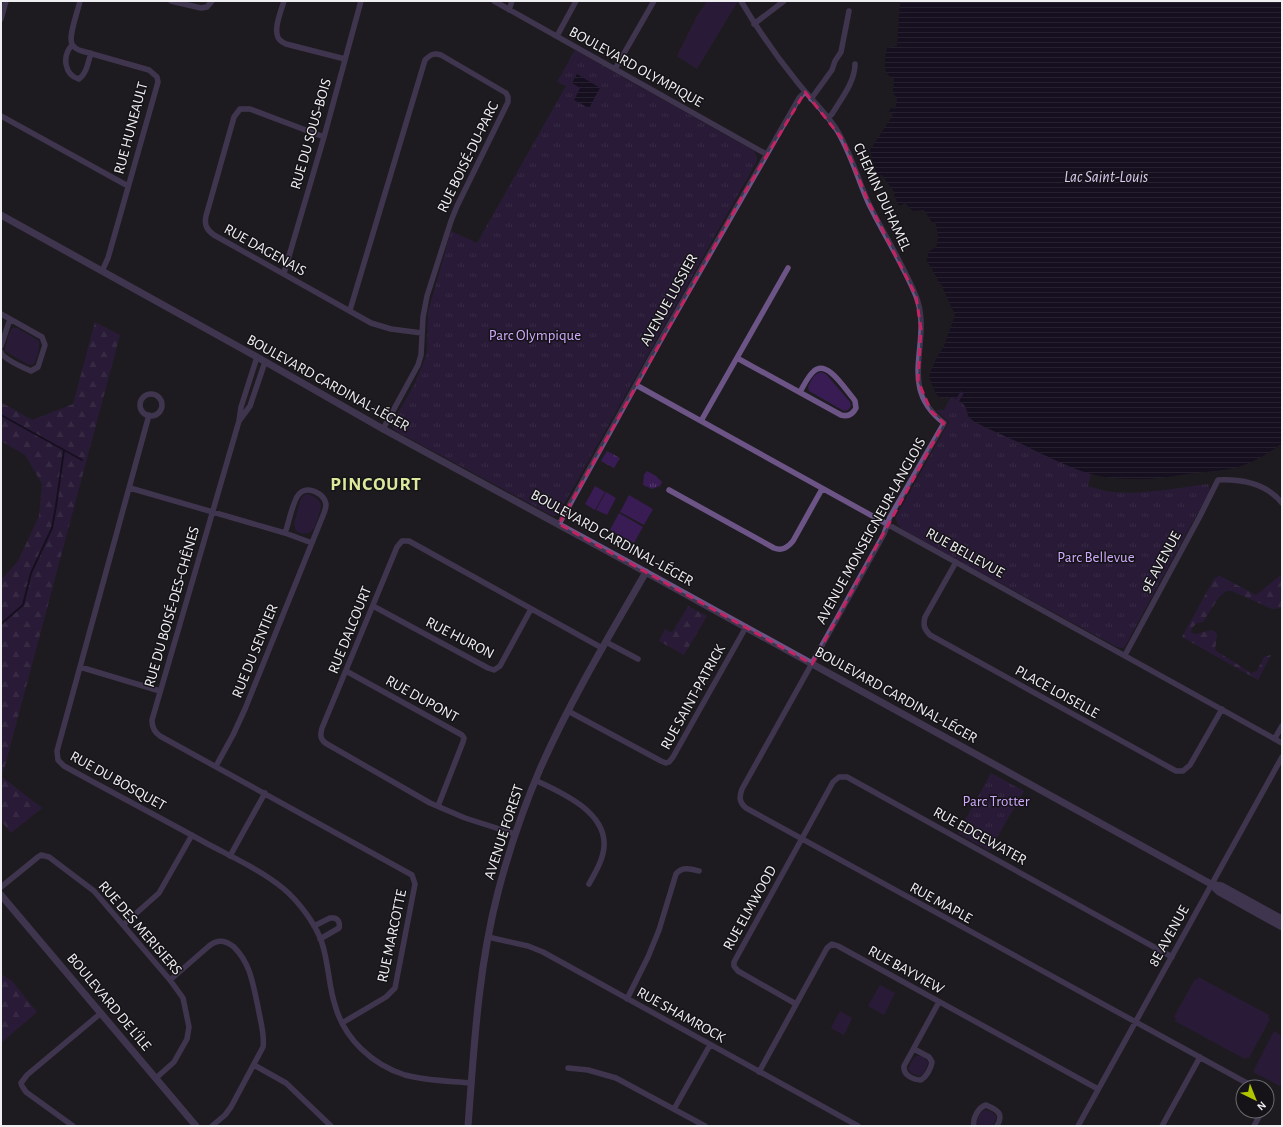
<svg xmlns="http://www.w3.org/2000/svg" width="1283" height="1127" viewBox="0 0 1283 1127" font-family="'Alegreya Sans',sans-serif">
  <defs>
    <pattern id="forest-firs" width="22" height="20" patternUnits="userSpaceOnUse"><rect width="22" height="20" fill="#391c54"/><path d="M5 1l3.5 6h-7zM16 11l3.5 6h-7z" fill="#563d6d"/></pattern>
    <pattern id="park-tufts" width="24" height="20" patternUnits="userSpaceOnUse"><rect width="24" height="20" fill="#391c54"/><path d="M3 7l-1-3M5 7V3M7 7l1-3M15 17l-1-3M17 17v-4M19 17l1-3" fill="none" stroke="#563d6d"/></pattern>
    <pattern id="water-rules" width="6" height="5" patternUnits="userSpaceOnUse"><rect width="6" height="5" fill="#0e001d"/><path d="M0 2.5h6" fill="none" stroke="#31263e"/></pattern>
  </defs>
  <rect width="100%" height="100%" fill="#1e1c20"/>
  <path fill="#391c54" d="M707 1H738L697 69 677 56 697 16Z
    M13 328H17L39 341C40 348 37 358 34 364L29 365 5 351V349L10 331Z
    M821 372 826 374 850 402 851 406 848 410 844 411 809 391 808 387C811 381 813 374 821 372Z
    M595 486 605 492 595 510 585 504Z
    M606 492 616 498 607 515 596 510Z
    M307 494C313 496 320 499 321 506 317 520 315 541 296 531L294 524 299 505 301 499 303 496Z
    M629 495 653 509 644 525 620 512Z
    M619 513 643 527 634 543 610 530Z
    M1198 977 1269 1015 1268 1018 1270 1019 1249 1058 1247 1057 1245 1059 1175 1021 1176 1018 1174 1017 1195 979 1197 980Z
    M880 985 895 993 884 1015 868 1006Z
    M840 1011 852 1018 844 1035 831 1028Z
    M1274 1031 1282 1036V1087L1253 1072Z
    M917 1056C921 1055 926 1059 928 1063L923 1074 919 1076 911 1073 908 1069 914 1058Z
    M985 1110C989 1110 993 1112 996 1116V1119L992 1126H978L977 1124C977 1119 980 1112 985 1110Z"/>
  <path fill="url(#forest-firs)" d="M95 322 120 335 2 777 42 808 11 833 1 821V580L18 561 39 516 42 484 25 455 1 441V402L32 420 73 404Z
    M1282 574V608L1272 609 1232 591H1226L1219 597 1203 622 1197 623 1192 628 1191 632 1195 634 1213 630 1217 634 1215 650 1251 673 1257 671 1264 657 1271 655 1258 680 1182 637 1215 577 1217 578 1218 575 1256 595Z
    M688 606 707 616 684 655 659 641 665 629 672 633Z
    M1 974 12 981 37 1012 1 1043Z"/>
  <path fill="url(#park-tufts)" d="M575 50 754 151 757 157V161L559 513 555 516H553L396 431C392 428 392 425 394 420L414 385 425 359 427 352 428 312 451 231 477 243 566 86 557 82Z
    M961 391 964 393 961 402 966 406 968 417 973 421 993 431 1021 443 1037 452 1091 474 1088 486C1096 488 1104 491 1112 492 1143 495 1177 488 1208 484 1210 486 1210 488 1209 492L1125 646 1123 648 1117 647 907 532C901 528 896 525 896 517L949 422 936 410H944L951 397Z
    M607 451 620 458 614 468 601 461Z
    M647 471 656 476 662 482 660 486 652 489 643 485 644 475Z
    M991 773 1024 791 989 851 958 833Z"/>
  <path fill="url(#water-rules)" d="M900 1H1282V443C1268 454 1251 464 1234 468 1222 471 1210 471 1197 473 1176 475 1155 480 1134 479 1120 479 1105 478 1091 474 1067 467 1044 455 1022 444 1006 436 990 430 975 422 963 414 971 408 959 401L964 393 961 391 956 399 951 397C945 399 940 399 936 394L929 377 930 373 936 359 944 346 955 315 941 284H939L937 278 926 259 928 258V252L936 247C939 238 938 231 935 222H932L924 210 913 211 905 203 900 206 898 204 894 195 895 193 882 175 878 176 876 173 870 150 893 115 889 111 891 108 895 109 897 99 893 93 894 79C881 73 885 60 887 48L897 46Z
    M577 74 600 88 589 108 574 100 580 88 572 83Z"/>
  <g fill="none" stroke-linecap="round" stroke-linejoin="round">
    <path stroke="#0e001d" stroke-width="2" d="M1 415 82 460
      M1 624 23 605 31 573 52 528 56 506 64 450"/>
    <path stroke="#6c5586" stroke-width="5.5" d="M80 1C78 11 68 36 72 44 74 48 78 50 82 51L149 70 157 77 158 82 108 258 102 271
      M171 1 201 8 207 7 212 1
      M284 1C281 11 271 34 281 41 282 42 284 43 286 44L345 59
      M494 1 766 154
      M741 1C758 30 777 57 798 83 810 98 824 111 835 127 850 150 857 177 868 202 883 233 903 264 916 296 934 342 895 386 944 423L890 517 884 534 742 789C739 797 739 802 746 808L1254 1087
      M509 10 512 1
      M1 19 6 1
      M754 24 784 1
      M557 36 576 1
      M72 45C62 56 64 75 79 79 87 73 88 62 91 53
      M615 69 654 1
      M811 99 832 70 835 61 841 52 849 11
      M1 116 128 186
      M828 118 832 114C841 99 855 82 855 64
      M324 137 250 109H240L234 117 206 216C204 225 207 230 214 235L371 323 391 329 422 333
      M284 273 324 137 361 1
      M350 310 425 60C431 54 434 53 441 55L506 93 508 97V102L457 206 451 221 427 296 423 317 421 355 418 365 383 429
      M1 314 42 337 45 345 38 367 31 371C24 368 3 359 1 352
      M1 346 10 319
      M257 357 241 407 239 421 152 720C152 727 154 732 160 736L412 875 415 884 395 988 386 997 342 1023
      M737 358 841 415C848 417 853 414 856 408L855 401 853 398C845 389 827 359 814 371 808 376 804 385 800 392
      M636 385 1282 743
      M140 405a11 11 0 1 1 22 0a11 11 0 1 1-22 0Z
      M149 415 57 751 58 760 64 766C111 792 159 817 206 843 232 857 261 870 284 889 299 902 314 922 321 940 329 962 328 984 335 1005 344 1039 373 1065 405 1075 427 1081 450 1081 471 1083
      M239 421 250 406 265 362
      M701 421 788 268
      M130 488 285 533 312 543
      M669 490 774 548C782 551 787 548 793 541L822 489
      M559 524 664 334 799 98 805 92
      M956 562 925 617C923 625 924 629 930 635L1176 771H1183L1190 765 1222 709
      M373 606 488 668 494 670 500 666 531 609
      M606 642 638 659
      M1125 655 1199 518 1218 480C1242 479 1266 483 1282 503
      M80 667 160 691
      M346 671 462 735 464 738 463 742 438 806
      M568 711 661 761 666 763 669 762 673 757 746 627
      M1275 738 1282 726
      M216 766 233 735 245 709 324 513C325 510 326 508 326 504 324 493 307 485 299 494 292 502 289 523 285 533
      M535 780C561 792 607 812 604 847 603 860 595 873 589 884
      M515 834 465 818 430 803 327 744C320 740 320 735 322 728L397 547 402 541H409L602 648
      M230 856 265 793
      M1 887 38 857 41 855 49 857 94 891 170 980 183 998 189 1027 187 1039 174 1062 156 1078
      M123 925 159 893 192 835
      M314 926 330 918H334C339 919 340 924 339 928L320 939
      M488 937 528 946 543 952 858 1126
      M170 980 209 946C218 939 225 940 234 947 251 964 253 985 258 1007 260 1020 265 1034 263 1047L231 1107 225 1115 212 1126
      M627 999 648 957 659 930 676 874C682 866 691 869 699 871
      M796 1004 738 971 734 966V962L833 782 839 777H847L1172 957
      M914 1049 929 1057 932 1062C931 1069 926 1077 921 1080 913 1080 903 1075 904 1066L939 1002
      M254 1065 286 1083 331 1126
      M568 1068 588 1070 616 1078 705 1126
      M759 1072 827 948 832 944 838 946 1098 1089
      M1267 1096 1268 1099 1267 1102
      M674 1109 710 1045
      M73 1126 26 1092 22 1086 21 1083 27 1075 101 1013
      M974 1126C972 1118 979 1107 986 1105 998 1110 1004 1114 997 1126
      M1078 1126 1282 757
      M1162 1126 1200 1057
      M1254 1126 1262 1111"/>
    <path stroke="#6c5586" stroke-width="7" d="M1 215 257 357 383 429 631 564 1211 884 1219 892 1282 927
      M1211 884 1222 886 1282 919
      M1 895 196 1126
      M468 1126C474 1048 478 969 498 892 509 850 523 809 540 769 570 701 609 636 646 572"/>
  </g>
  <path d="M0 0H1283V1127H0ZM805 92 843 140 868 201 916 296 921 329 918 381 931 411 944 423 812 664 559 524 742 197Z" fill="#1e1c20" fill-opacity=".55" fill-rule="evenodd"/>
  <path fill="none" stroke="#c42362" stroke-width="3" stroke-dasharray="8 5" stroke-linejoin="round" d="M805 92 843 140 868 201 916 296 921 329 918 381 931 411 944 423 812 664 559 524 742 197Z"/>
  <g text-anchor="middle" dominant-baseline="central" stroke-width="3" stroke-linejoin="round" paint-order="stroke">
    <g font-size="15" fill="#efeef0" stroke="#151317">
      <text transform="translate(636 67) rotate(29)">BOULEVARD OLYMPIQUE</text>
      <text transform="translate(131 128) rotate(-75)">RUE HUNEAULT</text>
      <text transform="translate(311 134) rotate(-74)">RUE DU SOUS-BOIS</text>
      <text transform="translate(468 157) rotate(-64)">RUE BOISÉ-DU-PARC</text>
      <text transform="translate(882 197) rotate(65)">CHEMIN DUHAMEL</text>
      <text transform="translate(265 250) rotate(29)">RUE DAGENAIS</text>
      <text transform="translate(669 300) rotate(-61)">AVENUE LUSSIER</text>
      <text transform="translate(328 383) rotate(29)">BOULEVARD CARDINAL-LÉGER</text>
      <text transform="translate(871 531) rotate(-61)">AVENUE MONSEIGNEUR-LANGLOIS</text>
      <text transform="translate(612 538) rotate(29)">BOULEVARD CARDINAL-LÉGER</text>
      <text transform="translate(965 553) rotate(29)">RUE BELLEVUE</text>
      <text transform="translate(1161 562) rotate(-61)">9E AVENUE</text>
      <text transform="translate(172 607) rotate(-74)">RUE DU BOISÉ-DES-CHÊNES</text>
      <text transform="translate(350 630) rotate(-68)">RUE DALCOURT</text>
      <text transform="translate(460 638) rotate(27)">RUE HURON</text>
      <text transform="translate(255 651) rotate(-68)">RUE DU SENTIER</text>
      <text transform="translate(1057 692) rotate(29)">PLACE LOISELLE</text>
      <text transform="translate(896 695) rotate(29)">BOULEVARD CARDINAL-LÉGER</text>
      <text transform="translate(693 697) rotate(-61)">RUE SAINT-PATRICK</text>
      <text transform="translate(422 699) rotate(29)">RUE DUPONT</text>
      <text transform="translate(118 781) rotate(29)">RUE DU BOSQUET</text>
      <text transform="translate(504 832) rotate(-72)">AVENUE FOREST</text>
      <text transform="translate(980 836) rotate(29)">RUE EDGEWATER</text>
      <text transform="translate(941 903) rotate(29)">RUE MAPLE</text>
      <text transform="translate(750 908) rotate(-61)">RUE ELMWOOD</text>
      <text transform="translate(140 928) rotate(49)">RUE DES MERISIERS</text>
      <text transform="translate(392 936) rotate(-78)">RUE MARCOTTE</text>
      <text transform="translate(1169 936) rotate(-61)">8E AVENUE</text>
      <text transform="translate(906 970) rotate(29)">RUE BAYVIEW</text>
      <text transform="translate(109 1002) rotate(50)">BOULEVARD DE L'ÎLE</text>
      <text transform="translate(681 1015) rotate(29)">RUE SHAMROCK</text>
    </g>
    <g font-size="15" fill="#d0aafd" stroke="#151317">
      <text x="535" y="335">Parc Olympique</text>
      <text x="1096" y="557">Parc Bellevue</text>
      <text x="996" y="801">Parc Trotter</text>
    </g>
    <g font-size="16" font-style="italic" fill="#ddcbf5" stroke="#151317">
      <text x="1106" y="177">Lac Saint-Louis</text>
    </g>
    <g font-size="19" font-weight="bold" letter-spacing="1" fill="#dbe99c" stroke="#151317">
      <text x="376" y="484">PINCOURT</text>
    </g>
  </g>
  <rect width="1283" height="1127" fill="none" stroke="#efeef0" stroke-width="4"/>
  <g transform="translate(1255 1099) rotate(137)"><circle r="19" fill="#151317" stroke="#6c6b6e"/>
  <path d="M0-3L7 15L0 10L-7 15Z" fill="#b0c500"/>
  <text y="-6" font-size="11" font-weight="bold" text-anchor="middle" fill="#efeef0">N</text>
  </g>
</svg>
